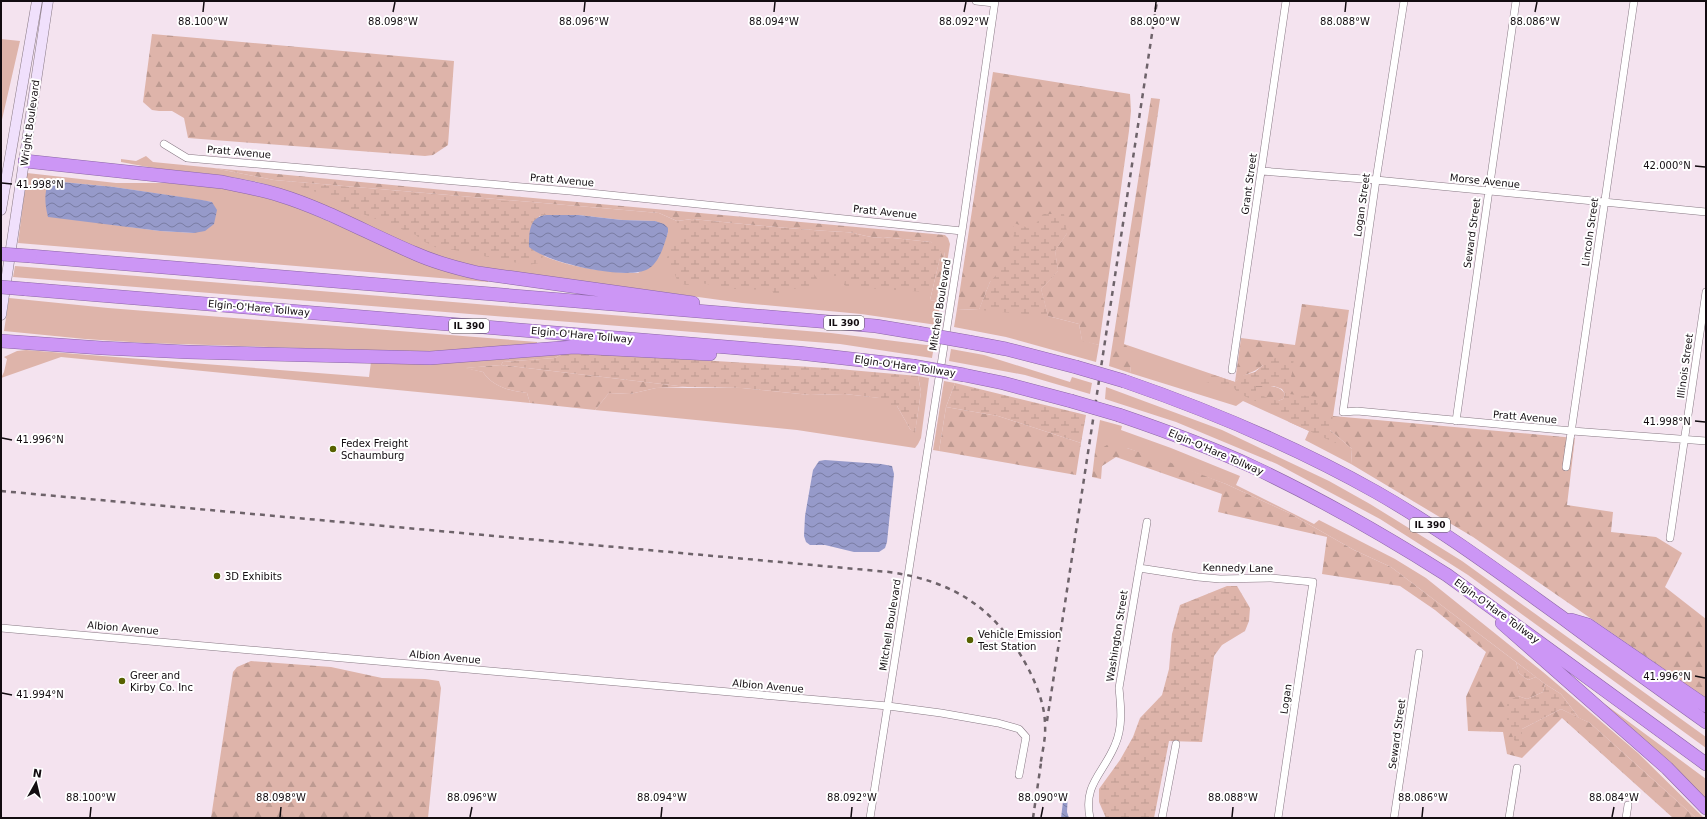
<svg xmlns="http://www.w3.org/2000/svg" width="1707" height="819" viewBox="0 0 1707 819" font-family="'DejaVu Sans',sans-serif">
  <defs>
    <pattern id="forest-firs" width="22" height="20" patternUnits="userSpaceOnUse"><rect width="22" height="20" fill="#deb4aa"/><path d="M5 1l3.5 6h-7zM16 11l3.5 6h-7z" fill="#bd9a91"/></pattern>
    <pattern id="wetland-marsh" width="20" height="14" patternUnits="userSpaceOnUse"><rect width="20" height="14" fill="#deb4aa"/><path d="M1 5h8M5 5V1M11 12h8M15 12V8" fill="none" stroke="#bd9a91"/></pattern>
    <pattern id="water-waves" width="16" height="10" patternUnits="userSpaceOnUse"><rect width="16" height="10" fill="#969aca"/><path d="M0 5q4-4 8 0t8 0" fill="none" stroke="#797ca3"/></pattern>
  </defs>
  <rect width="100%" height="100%" fill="#f4e3ef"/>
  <path fill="#deb4aa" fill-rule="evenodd" d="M1 39 20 41 1 124Z
    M146 156 153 162 214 168 274 180 659 213 677 221 941 253 930 300 936 301 945 252V235L948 238 950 244 937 325 861 314 742 303 493 269C475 266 457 262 440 257 388 240 340 211 289 192 251 177 210 174 169 170 153 168 137 165 121 162V159L136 161ZM546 215H578L622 220 655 221 668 232 659 257 638 273C609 273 552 266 529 247V235L539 216Z
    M27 173 116 183H169L225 188 248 192 298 208 405 255 488 280V282L18 243ZM52 181 114 187 212 202 194 233 160 231 114 225 49 183Z
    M1014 223 1067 233 1055 251 1058 271 1041 289 1048 316 1079 324 1082 340 1099 345 1096 362 1006 337 954 327 957 309 979 310Z
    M15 266 831 333 934 346 932 358 840 344 13 277Z
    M9 298 108 308 537 342V344L425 352 146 343 85 339 4 331Z
    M1124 344 1235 382 1241 376 1352 449 1351 464 1305 440 1309 431 1243 401 1236 406 1130 373 1131 366Z
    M951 349 984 355 1070 382 1072 377 1092 383 1090 394 1025 375 949 361Z
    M26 350 369 377 371 362 438 363 562 354 555 358 503 362 501 365 466 368 483 372C493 387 510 391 527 393L530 403 61 357 1 378 4 372 7 359 4 357 17 351Z
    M918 376 929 378 921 438 918 444 915 448 797 430 595 410 609 393 630 394 656 388H742L810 395 845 394 880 398 897 406 910 429 915 432 921 392Z
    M944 381 955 383 946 407 939 451 933 450Z
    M1106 387 1222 430 1329 481 1370 504 1462 561 1706 737V748L1468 575 1380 519 1277 464 1176 422 1105 399Z
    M1100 420 1122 426 1121 430 1171 448 1240 476 1236 485 1314 524 1319 520 1395 559 1426 578 1543 672 1638 753 1704 818 1706 816V818H1696L1590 723 1579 718 1561 694 1545 684 1391 567 1354 550 1289 513 1226 484 1127 448 1095 452Z
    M1598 699 1706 779V799L1664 757Z"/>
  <path fill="url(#forest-firs)" d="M152 34 454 61 448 145 433 155 425 156 188 138 184 118 172 111H159L152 110 143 102Z
    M993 72 1130 94 1131 111 1129 131 1099 345 1082 341 1079 324 1048 316 1041 289 1058 271 1055 251 1067 233 1032 229 1014 224 1013 257 990 282 979 310 957 309Z
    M1151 98 1160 99 1124 344 1133 352 1130 373 1109 366Z
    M214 168 444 190 945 235V252L936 301 930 300 941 253 931 242 883 237C869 239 857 232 844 232 793 229 742 224 692 219L677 221 659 213 274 180Z
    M1302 304 1349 310 1333 416 1575 438 1567 505 1613 512 1611 532 1656 537 1682 553 1665 587 1706 619V698L1473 537 1351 464 1352 449 1330 430 1316 413 1289 394 1263 365C1253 374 1244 373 1235 382L1241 338 1295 345Z
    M501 365 687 387 656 388 630 394 609 393 595 410 530 403 527 393C510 391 493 387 483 372L464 368Z
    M1256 386C1266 386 1279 384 1285 394L1283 399 1278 401 1265 397 1256 391Z
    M946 407 998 416 1081 443 1076 475 939 451Z
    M1107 445 1127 448 1161 459 1226 484 1289 513 1354 550 1391 567 1516 662 1519 673 1528 680 1536 677 1545 684 1543 692 1527 699 1518 696 1522 744V729L1561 709 1590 723 1696 818H1673L1562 718 1522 758 1507 754 1503 732 1468 731 1466 697 1486 652 1435 610 1400 586 1322 574 1327 537 1218 512 1222 494 1116 457 1102 466 1101 479 1092 477 1095 452Z
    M251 661 331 667 382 678 425 679 439 681 441 688 428 818H211L233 672 237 667Z"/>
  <path fill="url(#wetland-marsh)" fill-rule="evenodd" d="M293 182 537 204 546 215 539 216 533 250 544 255 539 263 528 265 454 250 437 248 421 240 416 235 348 208 337 199 295 185Z
    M1043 214H1064L1067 233 1055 251 1058 271 1041 289 1048 316 979 310 990 282 1013 256 1014 223 1032 229Z
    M692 219C742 224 793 229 844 232 857 232 869 239 883 237L931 242 938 245 941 253 932 289 927 292 848 287 844 285 845 280 843 276H832L820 272H815L814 274 817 278 819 286C806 287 788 287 779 298L775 297 772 290 735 289 701 283 687 285 678 283 674 272 667 266 666 260 673 242 676 239 683 236V233C677 229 676 227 677 221Z
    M562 354H602L827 368 918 376 921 392 915 433 910 429 897 406H881L879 398 845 394 810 395 742 388 687 387 501 365 503 362 555 358Z
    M1279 356 1294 358 1289 394 1319 397 1316 413 1333 416 1330 430 1352 449 1338 444 1289 422 1279 412 1238 393 1234 388 1206 382 1207 377 1214 375 1235 382 1241 376 1255 372 1263 365ZM1256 386H1274L1282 389 1285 394 1283 399 1278 401 1265 397 1256 391Z
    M955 383 1086 415 1081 443 998 416 946 407Z
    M1227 586H1237L1250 608 1249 621 1245 631 1222 645 1214 656 1202 742 1169 741 1154 818H1106L1099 802V789L1120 760 1133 737 1140 718 1162 695 1169 669 1172 634 1180 605Z
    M1516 662 1536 677 1528 680 1519 673Z
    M1545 684 1561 694 1579 718 1561 709 1522 729V745L1517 746C1510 730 1503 718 1508 701L1518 696 1527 699 1543 692Z"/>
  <path fill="url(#water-waves)" d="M52 181 114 187 202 200 212 202 217 210 214 224 205 231 194 233 160 231 48 217C45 205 44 195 48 183Z
    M546 215H578L622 220 655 221 664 224 668 228V232C664 245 660 262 648 269 627 281 547 263 529 247 529 232 529 217 546 215Z
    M825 460 881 464 892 466 894 474 887 542 885 548 879 552H854L825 545H810L806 542 804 536 805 516 813 470 819 461Z
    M1068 792 1067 812 1069 818H1061L1064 793Z"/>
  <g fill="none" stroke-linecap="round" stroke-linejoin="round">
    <g stroke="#877883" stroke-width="8">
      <path id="street" d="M976 1 994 3
        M1404 1 1376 180 1343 412 1357 411 1572 431 1706 441
        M164 144 187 158 570 191 962 231
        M1261 171 1376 180 1706 212
        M1232 370 1286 1
        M1456 421 1516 1
        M1566 467 1634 1
        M1670 538 1706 292
        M1139 568 1198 577 1220 579 1271 578 1313 582 1278 818
        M1 628 888 706 941 713 998 723 1019 729 1026 737 1019 775
        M870 818 962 231 995 1
        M1090 818C1083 784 1103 774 1115 745 1123 727 1121 707 1119 688L1147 522
        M1162 818 1176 744
        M1394 818 1419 653
        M1509 818 1517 768
        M1626 818 1628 805"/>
    </g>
    <g stroke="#877883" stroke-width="11">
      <path id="secondary" d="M1 210 37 1
        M1 315 48 1"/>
    </g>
    <g stroke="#8b66a5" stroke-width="14">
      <path id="highway" d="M25 161 222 182C241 186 260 189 279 195 325 209 369 234 414 253 434 262 456 268 478 273L693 303
        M30 256 818 321 876 326 918 333
        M25 289 799 353 913 366
        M1 341 102 348 188 352 430 358 574 347 710 354
        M969 342 1006 349 1076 367
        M964 375 1003 383 1071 401
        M1124 381C1211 411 1296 447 1376 492 1441 529 1500 573 1560 616 1608 652 1657 687 1706 722
        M1119 415C1163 430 1208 446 1251 466 1319 498 1384 535 1447 575L1706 764
        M1571 620 1588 625 1706 706
        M1502 623 1667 768 1706 808"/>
    </g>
    <use href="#street" stroke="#fff" stroke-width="7"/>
    <use href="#secondary" stroke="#f0e0fc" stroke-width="10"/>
    <use href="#highway" stroke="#cc96f5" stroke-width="13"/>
    <path stroke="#6e636a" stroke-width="2.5" stroke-dasharray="5 5" stroke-linecap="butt" d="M1 491 889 572C955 581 998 610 1029 670 1037 686 1045 706 1045 725 1046 738 1042 753 1040 767
      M1047 721 1157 1
      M1033 818 1041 763"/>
    <g stroke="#8b66a5" stroke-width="14" stroke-linecap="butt">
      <path id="highway-bridge" d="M1 254 30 256
        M1 287 25 289
        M918 333 969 342
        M913 366 964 375
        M1076 367 1124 381
        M1071 401 1119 415"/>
    </g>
    <use href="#highway-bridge" stroke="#cc96f5" stroke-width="13"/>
  </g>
  <path fill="none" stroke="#120c10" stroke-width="1.5" d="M203 12 204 2M393 12 395 2M584 12 585 2M774 12 775 2M964 12 966 2M1155 12 1156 2M1345 12 1346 2M1535 12 1537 2M1695 166 1705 167M2 183 12 184M1695 421 1705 422M2 438 12 440M1695 676 1705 678M2 693 12 695M90 817 91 807M280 817 281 807M470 817 472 807M661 817 662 807M851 817 852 807M1041 817 1043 807M1232 817 1233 807M1422 817 1423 807M1612 817 1614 807"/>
  <g fill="#576100" stroke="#fff" stroke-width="1.5">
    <circle cx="333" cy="449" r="4"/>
    <circle cx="217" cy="576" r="4"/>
    <circle cx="970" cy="640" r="4"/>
    <circle cx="122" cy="681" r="4"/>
  </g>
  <g text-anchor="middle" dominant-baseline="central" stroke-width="4" stroke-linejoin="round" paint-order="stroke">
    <g fill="#fff" stroke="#595558" stroke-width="1">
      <rect x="824" y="316" width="40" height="14" rx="3"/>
      <rect x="449" y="319" width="40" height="14" rx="3"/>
      <rect x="1410" y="518" width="40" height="14" rx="3"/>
    </g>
    <g font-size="9" font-weight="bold" fill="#120c10">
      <text x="844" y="323">IL 390</text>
      <text x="469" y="326">IL 390</text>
      <text x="1430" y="525">IL 390</text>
    </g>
    <g font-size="10" fill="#120c10" stroke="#fff">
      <text transform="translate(30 123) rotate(-82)">Wright Boulevard</text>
      <text transform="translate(239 152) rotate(5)">Pratt Avenue</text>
      <text transform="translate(562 180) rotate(5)">Pratt Avenue</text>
      <text transform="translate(1485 181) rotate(6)">Morse Avenue</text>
      <text transform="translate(1249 184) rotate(-82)">Grant Street</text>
      <text transform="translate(1362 205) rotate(-82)">Logan Street</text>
      <text transform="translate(885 212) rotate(6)">Pratt Avenue</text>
      <text transform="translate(1590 232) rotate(-82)">Lincoln Street</text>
      <text transform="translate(1472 233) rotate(-82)">Seward Street</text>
      <text transform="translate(940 305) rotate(-81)">Mitchell Boulevard</text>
      <text transform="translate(259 308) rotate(5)">Elgin-O'Hare Tollway</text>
      <text transform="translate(582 335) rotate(5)">Elgin-O'Hare Tollway</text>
      <text transform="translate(905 366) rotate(8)">Elgin-O'Hare Tollway</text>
      <text transform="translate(1685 366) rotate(-82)">Illinois Street</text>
      <text transform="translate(1525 417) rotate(5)">Pratt Avenue</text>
      <text transform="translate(1216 452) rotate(23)">Elgin-O'Hare Tollway</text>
      <text transform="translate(1238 568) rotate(1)">Kennedy Lane</text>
      <text transform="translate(1497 611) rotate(36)">Elgin-O'Hare Tollway</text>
      <text transform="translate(890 625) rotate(-81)">Mitchell Boulevard</text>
      <text transform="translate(123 628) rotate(5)">Albion Avenue</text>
      <text transform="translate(1117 636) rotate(-81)">Washington Street</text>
      <text transform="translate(445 657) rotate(5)">Albion Avenue</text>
      <text transform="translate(768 686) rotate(5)">Albion Avenue</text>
      <text transform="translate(1286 699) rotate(-82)">Logan</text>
      <text transform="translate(1397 734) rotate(-82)">Seward Street</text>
    </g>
    <g font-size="10" fill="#120c10" stroke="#fff" text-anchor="start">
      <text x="341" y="443">Fedex Freight<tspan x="341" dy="12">Schaumburg</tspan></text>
      <text x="225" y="576">3D Exhibits</text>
      <text x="978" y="634">Vehicle Emission<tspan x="978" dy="12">Test Station</tspan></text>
      <text x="130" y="675">Greer and<tspan x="130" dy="12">Kirby Co. Inc</tspan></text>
    </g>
  </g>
  <g font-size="10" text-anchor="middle" fill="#120c10" stroke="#fff" stroke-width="4" stroke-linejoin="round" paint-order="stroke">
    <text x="203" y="25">88.100°W</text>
    <text x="393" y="25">88.098°W</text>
    <text x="584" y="25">88.096°W</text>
    <text x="774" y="25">88.094°W</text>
    <text x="964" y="25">88.092°W</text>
    <text x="1155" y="25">88.090°W</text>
    <text x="1345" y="25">88.088°W</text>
    <text x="1535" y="25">88.086°W</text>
    <text x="1667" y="169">42.000°N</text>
    <text x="40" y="188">41.998°N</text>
    <text x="1667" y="425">41.998°N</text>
    <text x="40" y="443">41.996°N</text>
    <text x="1667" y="680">41.996°N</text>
    <text x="40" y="698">41.994°N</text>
    <text x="91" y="801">88.100°W</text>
    <text x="281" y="801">88.098°W</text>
    <text x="472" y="801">88.096°W</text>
    <text x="662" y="801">88.094°W</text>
    <text x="852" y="801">88.092°W</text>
    <text x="1043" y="801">88.090°W</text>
    <text x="1233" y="801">88.088°W</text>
    <text x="1423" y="801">88.086°W</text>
    <text x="1614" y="801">88.084°W</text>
  </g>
  <rect width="1707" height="819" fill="none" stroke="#120c10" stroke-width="4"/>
  <g transform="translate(36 783) rotate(8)" stroke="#ffffff" stroke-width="3" paint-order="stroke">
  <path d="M0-3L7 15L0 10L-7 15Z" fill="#120c10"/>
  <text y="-6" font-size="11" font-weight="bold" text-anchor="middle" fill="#120c10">N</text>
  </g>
</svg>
